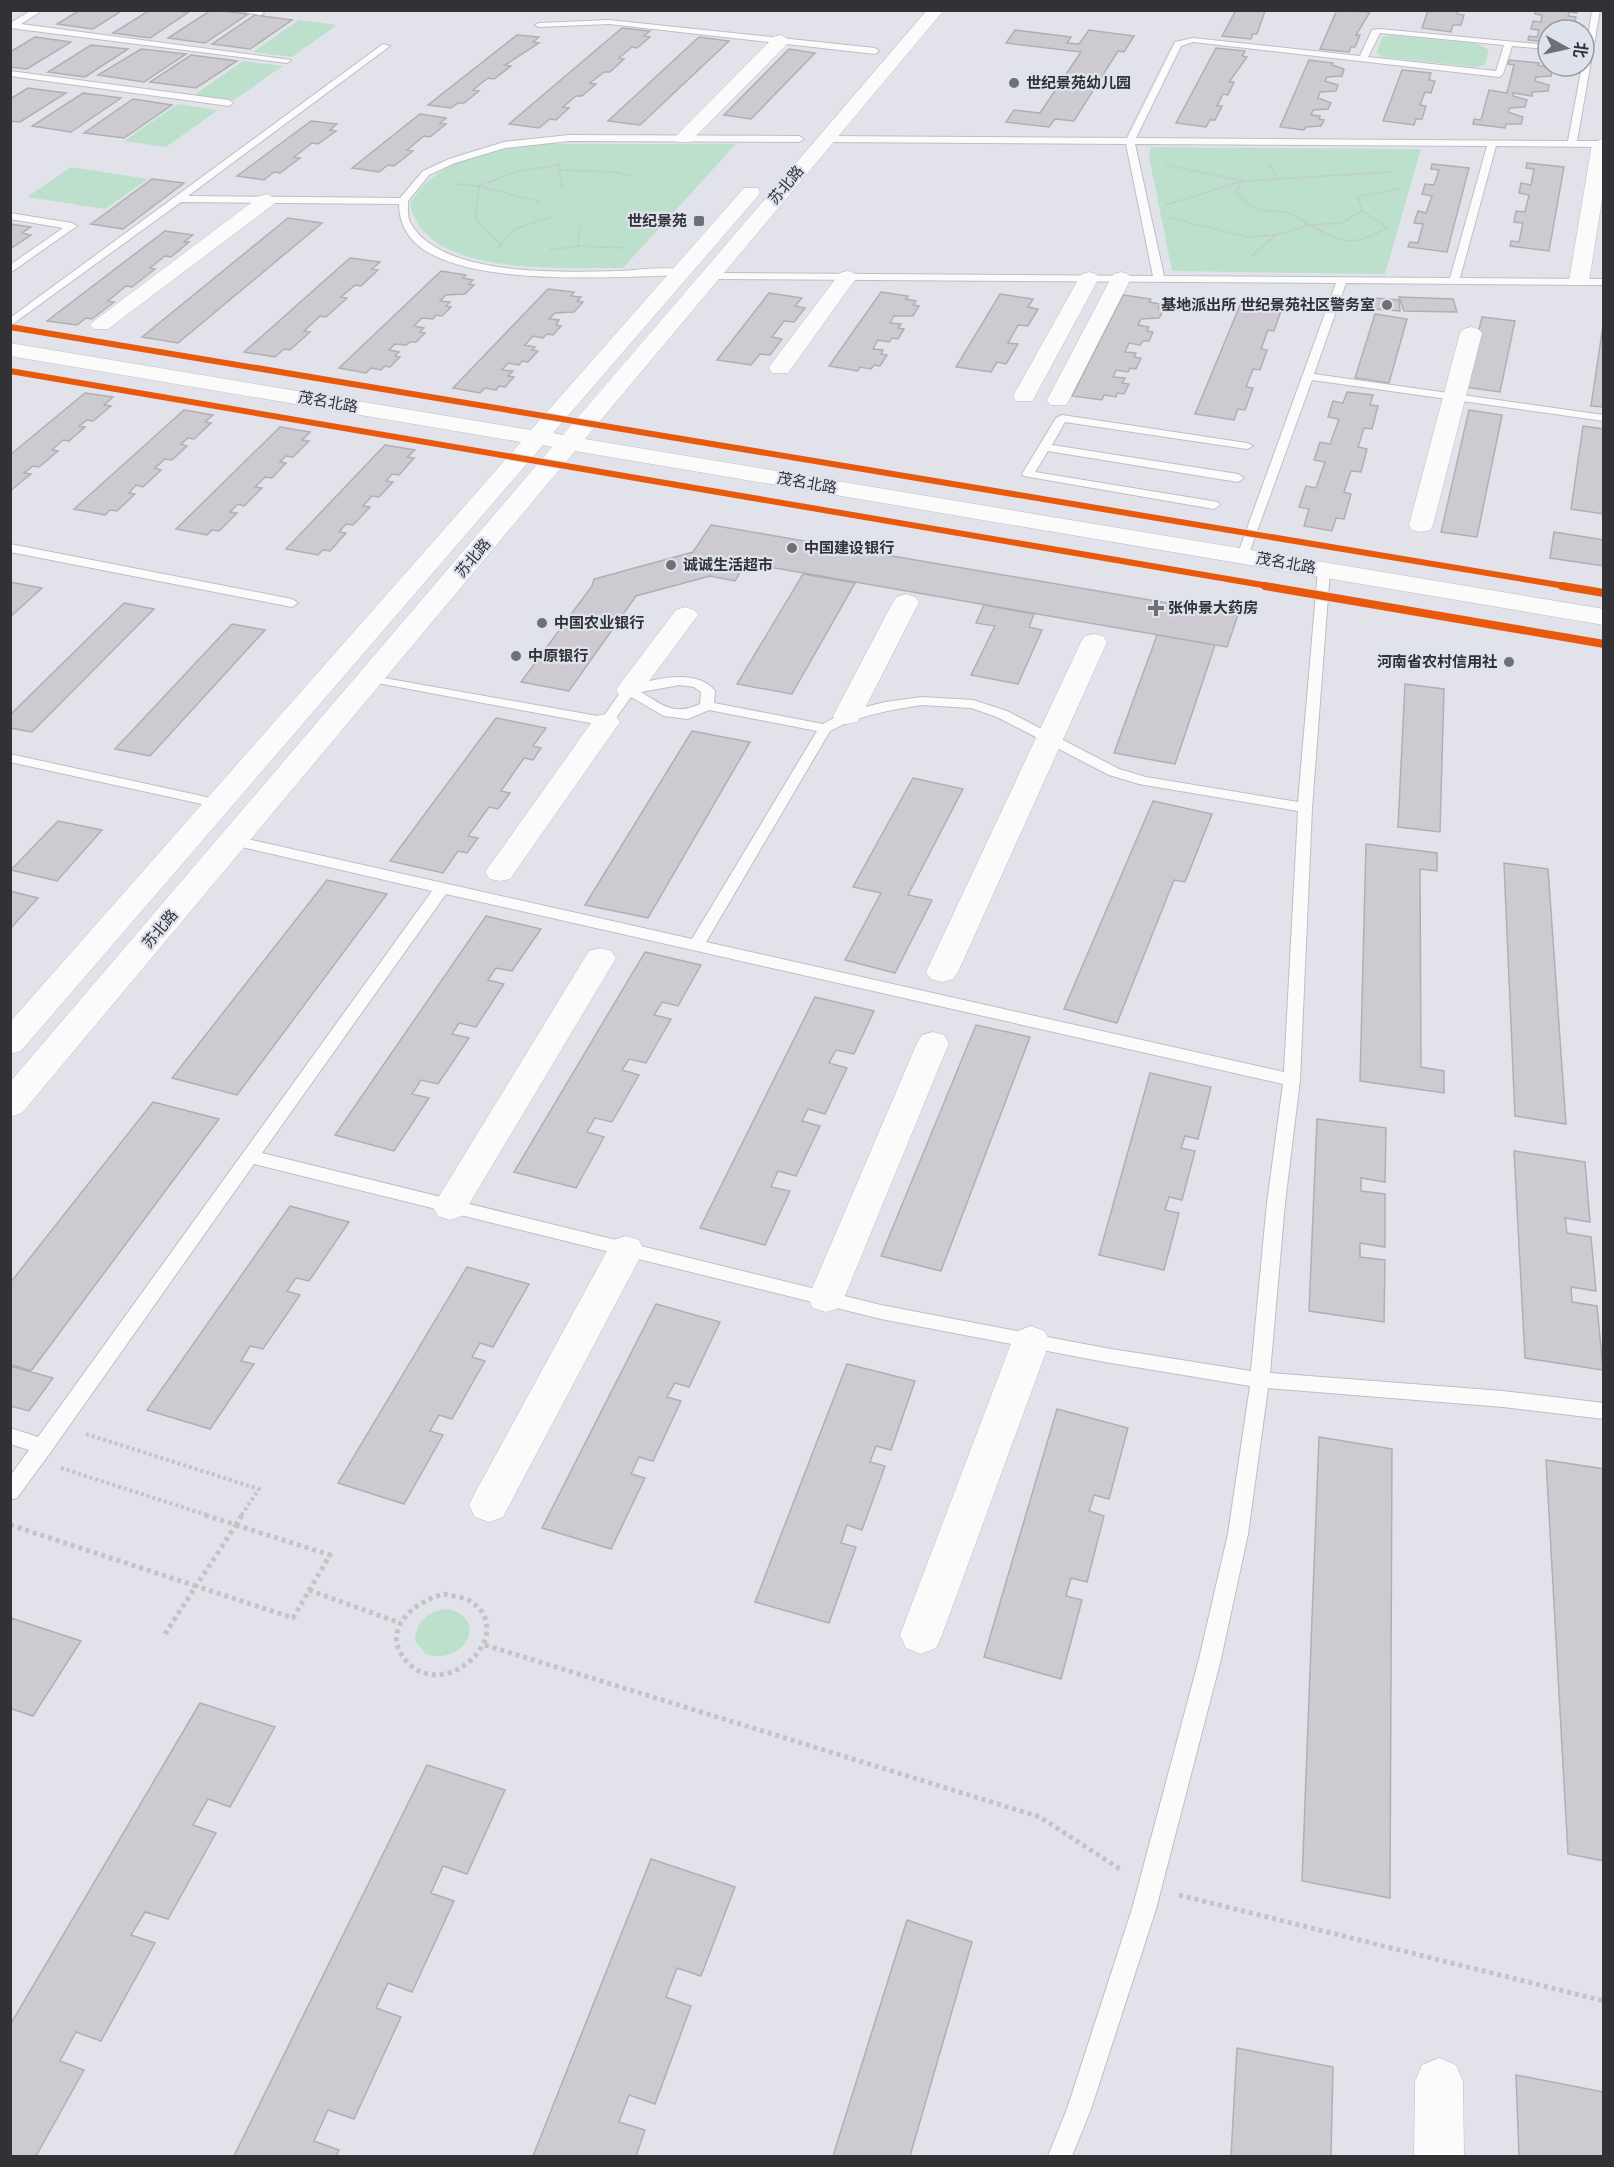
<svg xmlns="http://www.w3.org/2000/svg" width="1614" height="2167" viewBox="0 0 1614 2167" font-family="Roboto,'Noto Sans SC',sans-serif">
  <rect width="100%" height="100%" fill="#e2e3ea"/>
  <path fill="#bde0cd" d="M299 20 337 25 292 57 253 52Z
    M1389 35 1476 43 1489 50 1485 65 1475 67 1382 57 1377 52 1382 37Z
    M243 61 283 66 234 100 194 95Z
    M178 104 218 110 166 147 124 141Z
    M540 144H736L623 268C566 267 425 279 410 204 436 158 491 150 540 144Z
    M1151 147 1421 149 1385 274 1172 271 1149 157Z
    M71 167 148 179 105 209 27 197Z
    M447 1609C490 1617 465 1667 426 1654L415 1641C416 1622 427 1611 447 1609Z"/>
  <path fill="#cdcbd0" stroke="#b1afb3" stroke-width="1.5" d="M80 10H123L93 29 57 24Z
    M150 10 189 12 150 38 113 33Z
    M211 10 248 14 205 43 168 38Z
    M1236 10H1269L1265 11 1257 34H1253L1251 39 1222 36Z
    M1337 10 1370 12 1356 35H1360L1355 47H1351L1349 52 1320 49Z
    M1428 10H1458L1457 14 1464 15 1461 25H1453L1451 32 1422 28Z
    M1535 10H1577V13L1569 12 1568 16 1576 17 1574 28 1548 30V42L1528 40 1529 36 1537 37 1539 30 1531 29 1533 21 1541 22 1542 15 1535 14Z
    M255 15 292 20 250 49 212 44Z
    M622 28 650 31 644 36 650 37 637 48 632 47 619 58 624 59 610 72H604L590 83 596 84 582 96H576L563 107 569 108 556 120 550 119 539 128 509 124Z
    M1015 30 1071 37 1067 43 1079 44 1089 30 1134 36 1124 52 1118 51 1074 121 1055 119 1049 127 1006 122 1014 110 1040 113 1081 52 1006 43Z
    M517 35 539 37 533 42 539 43 505 65 511 66 494 79 488 78 473 90 479 91 464 103H458L451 108 428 105Z
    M35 37 71 42 27 69 10 67V52Z
    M699 37 729 41 640 125 608 121Z
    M91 45 128 49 85 77 48 72Z
    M1216 48 1245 51 1242 56 1247 57 1229 82H1234L1228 95 1223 94 1217 106H1222L1215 120H1210L1206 127 1176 123Z
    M141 49 186 54 144 82 98 75Z
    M789 49 815 53 751 119 724 115Z
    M191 55 237 61 196 88 150 82Z
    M1309 60 1333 63 1332 65 1344 69 1342 76 1327 77 1325 81 1338 85 1336 91 1320 92 1318 98 1331 103 1328 109 1313 110 1311 115 1320 116 1319 119 1324 120 1321 126 1306 127 1304 130 1280 127Z
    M1509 60 1539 63 1538 65 1552 69 1551 76 1536 77 1535 81 1549 85 1548 91 1532 92V96L1513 93V96L1527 100 1525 107 1510 108 1508 112 1523 117 1521 124H1506L1505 128 1473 124 1474 119 1481 120 1489 90 1507 93 1514 65 1508 64Z
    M1402 70 1431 73 1429 80 1435 81 1431 93 1425 92 1420 105 1426 106 1422 119H1416L1414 125 1383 121Z
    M28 88 66 93 20 122 10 121V99Z
    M83 93 121 98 71 132 32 126Z
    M133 99 172 105 124 138 84 133Z
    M420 114 446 118 440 123 446 124 430 137 424 136 407 150 413 151 394 166 388 165 379 172 352 168Z
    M311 121 337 124 330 130 336 131 318 144 312 143 294 157 300 158 280 173 274 172 264 180 237 176Z
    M1527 163 1564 167 1549 251 1510 246 1511 241 1519 242 1523 223 1514 222 1516 211 1525 212 1529 195 1519 193 1521 183 1531 185 1534 169 1526 168Z
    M1432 164 1469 168 1447 252 1408 247 1410 242 1418 243 1423 224 1414 223 1418 211 1426 213 1432 196 1422 194 1425 184 1434 185 1439 170 1431 169Z
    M152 179 184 183 123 229 91 224Z
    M288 218 322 223 178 343 142 337Z
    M10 224 31 227 22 233 31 235 10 249Z
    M165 231 193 235 184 242H189L171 257 165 256 150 268 155 269 132 287 126 286 108 301 114 302 92 319 86 318 77 325 47 321Z
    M350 258 380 262 372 269 378 270 361 286 355 285 341 297 347 298 326 317 320 316 304 331 310 332 290 350 284 349 275 357 244 352Z
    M441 271 466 275 463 278 473 280 469 284 474 285 465 294 446 295 440 301 450 302 446 306 451 307 442 316 436 315 433 319 422 318 414 326 424 328 420 332 425 333 416 342H410L406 345 395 344 389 350 399 352 395 356 400 357 390 367 385 366 381 370 371 368 366 373 339 368Z
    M548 289 574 292 571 296 581 297 577 301 583 302 574 312 555 313 549 319 559 320 556 325 561 326 553 335 547 334 543 338 533 336 525 345 535 347 532 350 538 351 528 362 522 361 519 365 508 363 502 370 513 371 508 376 514 377 505 387 499 386 496 390 485 388 480 393 453 388Z
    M881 292 908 296 906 299 916 301 913 305 919 306 913 316H894L890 323 901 324 898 328 904 329 898 339 892 338 889 342 878 340 873 349 883 350 881 354 887 355 880 366 874 365 871 369 860 367 858 371 829 366Z
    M769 293 802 298 795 306 805 308 794 322 784 321 772 337 782 339 770 355 760 354 751 365 717 360Z
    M1000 294 1033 299 1028 307 1038 309 1028 326 1018 325 1008 343 1018 344 1006 364 997 362 991 372 956 367Z
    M1123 295 1151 299 1149 302 1160 304 1158 308 1164 309 1159 318 1141 319 1138 325 1149 327 1147 331 1153 332 1149 341H1143L1140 345 1129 343 1125 352 1136 353 1134 357 1141 358 1136 369 1130 368 1128 372 1116 370 1113 377 1125 378 1122 383 1129 384 1124 394 1117 393 1116 397 1104 395 1102 400 1072 396Z
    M1399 297 1453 299 1457 312 1404 311Z
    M1243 298 1279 303 1276 310 1281 311 1274 331 1268 330 1261 349 1267 350 1260 370 1253 369 1246 387 1253 388 1245 410 1238 409 1234 420 1195 414Z
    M1374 298 1399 300 1400 311 1374 309Z
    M1375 314 1407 319 1389 383 1355 378Z
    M1482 317 1515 321 1500 392 1465 387Z
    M1604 319V407L1591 406Z
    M1347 392 1373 395 1370 405 1378 406 1372 429 1364 428 1358 447 1367 449 1361 472 1351 471 1344 492 1351 494 1344 519 1336 518 1332 531 1304 526 1309 509 1299 507 1306 486 1316 488 1325 462 1314 460 1320 442 1330 444 1339 419 1328 417 1333 401 1343 403Z
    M85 393 113 397 104 405 111 406 93 421 87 420 79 426 85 427 69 441 63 440 52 450 58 451 39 467 33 466 24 473 31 474 10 491V455Z
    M184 410 213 415 205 422 211 423 194 439 188 438 181 444 187 446 172 460 165 459 155 468 161 470 143 487 136 485 129 493 135 494 117 511 110 510 105 515 74 509Z
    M1469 410 1502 415 1477 537 1441 532Z
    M1583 426 1604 429V514L1571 509Z
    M280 427 310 432 302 440 309 441 293 457 286 456 280 462 286 463 272 478 265 477 255 487 262 488 244 506 238 504 230 512 237 513 219 531 212 530 207 535 176 529Z
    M385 445 415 450 407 457 414 458 399 475 392 474 386 481 393 482 379 497 372 496 363 506 370 507 353 525 346 524 339 532 346 533 330 551 323 550 318 555 286 549Z
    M711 525 1238 615 1227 647 746 563 735 581 710 576 636 596 569 691 521 682 592 586 594 579 693 552Z
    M1554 532 1604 540V566L1550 558Z
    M803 574 855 583 792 694 737 684Z
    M10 582 42 588 10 617Z
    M124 603 154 609 32 732 10 728V715Z
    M984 605 1034 614 1029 627 1042 630 1018 684 971 675 995 626 976 623Z
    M232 624 265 630 150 756 115 749Z
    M1157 635 1215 645 1175 764 1114 753Z
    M1405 684 1444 689 1440 832 1398 827Z
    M496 718 546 728 533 746 541 748 533 760 524 758 501 791 510 793 498 809 489 807 468 836 478 838 467 853 458 851 443 873 390 861Z
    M692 731 750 742 648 918 585 905Z
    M913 778 963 789 908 895 932 900 895 973 845 960 881 893 853 887Z
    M1153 801 1212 814 1185 882 1174 880 1117 1023 1064 1009Z
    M58 821 102 830 57 881 11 870Z
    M1366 844 1437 853V871L1420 869 1421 1067 1444 1071V1093L1360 1081Z
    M1504 863 1548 869 1566 1124 1515 1116Z
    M327 880 387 894 237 1095 172 1078Z
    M10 891 38 898 10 929Z
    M486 916 541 929 512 971 496 968 488 980 504 984 476 1027 459 1023 452 1034 469 1038 438 1084 421 1080 412 1094 429 1098 394 1151 335 1135Z
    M645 952 701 965 678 1006 662 1002 654 1015 671 1019 646 1063 629 1059 622 1070 639 1075 612 1122 595 1118 587 1132 604 1137 576 1188 514 1172Z
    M815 997 874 1011 854 1054 836 1050 829 1063 847 1068 825 1114 808 1109 802 1121 820 1126 796 1176 778 1171 771 1187 790 1191 765 1245 700 1228Z
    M976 1025 1030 1037 941 1271 881 1256Z
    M1150 1073 1211 1087 1198 1139 1185 1136 1181 1148 1195 1151 1182 1200 1169 1197 1165 1210 1179 1213 1164 1270 1099 1255Z
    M153 1102 219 1119 31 1371 10 1364V1283Z
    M1317 1119 1386 1128 1385 1182 1361 1178V1191L1385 1194V1247L1360 1243V1257L1385 1260 1384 1322 1309 1311Z
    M1514 1151 1585 1162 1590 1222 1565 1218 1567 1233 1591 1237 1596 1291 1571 1287 1572 1302 1597 1306 1603 1370 1525 1358Z
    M290 1206 349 1222 309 1281 296 1278 287 1291 300 1295 263 1349 250 1346 241 1361 254 1364 210 1429 147 1410Z
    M467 1267 529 1284 493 1347 480 1343 472 1357 485 1361 452 1419 439 1415 430 1431 443 1435 404 1504 338 1483Z
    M656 1304 720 1322 689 1387 675 1383 667 1397 681 1401 653 1461 639 1457 631 1474 645 1478 611 1549 542 1528Z
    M847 1364 915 1381 891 1450 876 1446 870 1462 885 1466 862 1530 847 1525 841 1543 856 1547 829 1623 755 1602Z
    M10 1366 53 1378 29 1411 10 1406Z
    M1057 1409 1128 1428 1109 1499 1094 1495 1089 1511 1104 1516 1087 1582 1071 1578 1066 1596 1082 1600 1061 1679 984 1657Z
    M1319 1437 1392 1449 1390 1898 1302 1881Z
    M1546 1460 1604 1469V1861L1568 1854Z
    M11 1618 81 1641 33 1716 12 1709 10 1711Z
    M200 1703 275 1727 230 1807 208 1799 193 1825 216 1833 168 1919 145 1912 131 1935 155 1943 101 2041 76 2032 60 2061 84 2070 36 2156H10V2025Z
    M427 1765 505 1790 467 1874 443 1866 431 1893 454 1901 412 1992 388 1983 376 2008 401 2017 354 2119 328 2110 314 2141 339 2150 336 2156H234Z
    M651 1859 735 1887 701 1976 677 1968 666 1997 691 2006 655 2104 629 2095 619 2122 645 2130 636 2156H533Z
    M907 1920 972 1942 910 2156H833Z
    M1237 2048 1333 2067 1331 2156H1231Z
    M1516 2075 1604 2092V2156H1519Z"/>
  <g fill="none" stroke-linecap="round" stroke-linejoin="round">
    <g stroke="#bebfc4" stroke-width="2">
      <path id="lane" d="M32 10H43L21 24 291 60 287 63 10 28V23Z
        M234 10H259L264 13 260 15Z
        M1592 10H1600L1577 141H1604V147L1496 146 1460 278 1604 279V285L1346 283 1314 374 1604 415V421L1312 380 1247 559 1243 560 1237 556 1336 283 710 279 705 276 710 273 1153 276 1126 144 825 142 820 139 825 136 1127 138 1175 42 1193 38 1360 56 1372 30 1380 29 1548 45V49L1512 46 1503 74 1499 77 1193 42 1181 46 1136 138 1568 141 1582 66H1584ZM1380 33 1504 45 1496 71 1368 57ZM1135 144 1487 146 1450 278 1164 276Z
        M609 20 875 48 879 51 875 54 609 24 539 27 535 25 539 23Z
        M383 44 390 46 188 196 400 198 423 171 449 159 504 142 569 135 799 136 804 139 799 142 569 141 505 148 455 163 429 175 408 201C408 208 407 218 411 224 443 278 565 272 620 271 640 270 664 266 685 270V274L681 275C616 277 472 287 420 247 406 236 399 221 399 204L181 202 10 326V318Z
        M10 71 229 100 233 103 229 106 10 76Z
        M10 213 72 223 77 226 10 273V265L63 228 10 219Z
        M1062 415 1247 443 1253 446 1247 449 1065 422 1052 445 1238 474 1244 478 1238 482 1048 451 1035 472 1218 502 1220 505 1214 509 1024 476 1022 474 1056 418Z
        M10 544 292 599 298 603 292 607 10 552Z
        M1324 566 1330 570 1312 808 1300 1080 1285 1203 1270 1373 1503 1391 1604 1403V1419L1503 1407 1268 1388 1248 1534 1221 1659 1156 1909 1091 2109 1072 2156H1048L1067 2109 1132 1909 1199 1659 1228 1534 1250 1386 1105 1362 881 1319 254 1164 50 1453 17 1498 10 1500V1476L29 1450 10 1444V1428L38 1437 432 891 229 844 227 841 229 838 234 836 692 939 817 731 709 710 688 719 664 716 631 697 611 725 606 726 372 682 367 681V675L603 717 624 687C651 681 695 666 715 691L714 703 823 724 842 713 885 702 922 697 973 700 1007 711 1119 769 1146 777 1298 802 1318 570ZM679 685 694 687 701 692 700 704C674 716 664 706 641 692ZM922 705 971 708 997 717 1109 775 1139 784 1298 811 1284 1072 706 942 830 731C860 715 889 710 922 705ZM446 894 1283 1084 1267 1203 1251 1371 1105 1348 881 1305 262 1153Z
        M10 754 220 800 227 804 220 808 10 762Z"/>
    </g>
    <g stroke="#bebfc4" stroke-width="1">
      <path id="street" d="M781 35 789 40 787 44 690 142H678L675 138 678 134 775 36Z
        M1601 139H1604V187L1589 281 1586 285H1572L1569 281 1592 144Z
        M267 194 277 200 274 204 108 329H94L90 325 94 321 260 196Z
        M847 271 854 273 857 277 788 373H772L769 368 772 363 840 273Z
        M1089 272 1096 274 1099 278 1035 396 1032 401H1016L1013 396 1079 278 1082 274Z
        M1121 272 1128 274 1131 278 1069 400 1066 405H1050L1047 400 1111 278 1114 274Z
        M1471 327 1478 329 1482 333 1433 525 1430 530 1421 532 1412 530 1409 525 1460 333 1464 329Z
        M906 594 915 597 919 602 861 716 857 722 847 724 837 722 833 716 893 602 897 597Z
        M685 607 694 610 698 615 638 696 629 698 620 696 616 690 620 684 676 610Z
        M1094 634 1103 636 1107 642 958 972 953 979 942 982 931 979 926 972 1081 642 1085 636Z
        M606 714 616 716 620 722 510 879 500 881 490 879 485 872 490 865 596 716Z
        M600 948 611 951 616 958 462 1216 450 1220 438 1216 433 1207 438 1198 589 951Z
        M933 1032 944 1035 949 1043 844 1298 839 1308 826 1312 813 1308 808 1298 917 1043 922 1035Z
        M626 1236 639 1240 644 1250 503 1517 489 1522 475 1517 469 1505 475 1493 613 1240Z
        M1031 1326 1044 1331 1050 1341 942 1635 936 1648 921 1654 906 1648 900 1635 1012 1341 1018 1331Z
        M1439 2058 1456 2065 1463 2082 1464 2156H1414L1415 2082 1422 2065Z"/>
    </g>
    <g stroke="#bebfc4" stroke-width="1">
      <path id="secondary" d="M927 10H944L585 439 1604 609V625L575 451 22 1113 10 1117V1082L552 447 543 445 21 1051 10 1054V1022L521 442 10 356V343L531 430 744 188H758L760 192 758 196 553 433 563 435Z"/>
    </g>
    <path stroke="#c3c4c6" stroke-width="2" stroke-dasharray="1.5 1.5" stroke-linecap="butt" d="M558 163 562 189
      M1269 164 1279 180
      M1166 165 1243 181 1391 172
      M560 170 616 172 630 176
      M1243 181 1236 192C1241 197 1247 204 1253 207 1264 213 1279 209 1290 214 1328 232 1342 256 1387 227L1363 212 1357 197 1401 188
      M457 184 479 186 541 202
      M1166 205 1239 182
      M1170 218 1248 237 1277 235 1308 225 1342 223 1362 211
      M502 246 475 218 479 186 518 171 560 165
      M578 246 580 227
      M499 247 515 229 552 217
      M550 250 578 246 627 248
      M1254 259 1253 255 1276 235"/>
    <path stroke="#c3c4c6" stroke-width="4" stroke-dasharray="3 3" stroke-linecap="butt" d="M86 1434 259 1489 241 1516
      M61 1468 210 1516"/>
    <path stroke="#c3c4c6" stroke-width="5" stroke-dasharray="4 4" stroke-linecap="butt" d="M205 1515 236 1525 242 1515
      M10 1525 196 1586
      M236 1525 330 1555 293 1618 196 1586Z
      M309 1590 400 1623
      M444 1594C452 1596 463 1597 470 1601 520 1632 447 1704 407 1662 378 1630 415 1601 444 1594Z
      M165 1634 196 1586
      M485 1645 1040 1817 1123 1871
      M1179 1895 1604 2001"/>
    <use href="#lane" fill="#fbfbfc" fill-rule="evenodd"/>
    <use href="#street" fill="#fbfbfc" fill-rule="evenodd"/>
    <use href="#secondary" fill="#fbfbfc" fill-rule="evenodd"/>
    <g stroke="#dee2ed" stroke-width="8">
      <path id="cycleway-far1" d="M10 327 1571 587
        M10 371 1274 587"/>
    </g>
    <g stroke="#dee2ed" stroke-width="10">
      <path id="cycleway" d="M1265 586 1604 644
        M1562 586 1604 593"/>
    </g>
    <use href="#cycleway-far1" stroke="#e8590c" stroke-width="6"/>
    <use href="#cycleway" stroke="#e8590c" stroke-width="8"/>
  </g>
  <g fill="#6e7075" stroke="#dee2ed" stroke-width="2">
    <circle cx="1014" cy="83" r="6"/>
    <rect x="693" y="215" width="12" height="12" rx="3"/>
    <circle cx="1387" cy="305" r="6"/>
    <circle cx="792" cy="548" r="6"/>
    <circle cx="671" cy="565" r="6"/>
    <path d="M1153 599h6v6h6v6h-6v6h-6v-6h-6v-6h6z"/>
    <circle cx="542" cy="623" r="6"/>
    <circle cx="516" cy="656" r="6"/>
    <circle cx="1509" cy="662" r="6"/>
  </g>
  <g text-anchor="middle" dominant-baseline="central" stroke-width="4.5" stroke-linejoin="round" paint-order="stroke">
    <g font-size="15" font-weight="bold" fill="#303236" stroke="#dee2ed" text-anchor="start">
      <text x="1026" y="83">世纪景苑幼儿园</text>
      <text x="687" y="221" text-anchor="end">世纪景苑</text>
      <text x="1375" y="305" text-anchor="end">基地派出所 世纪景苑社区警务室</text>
      <text x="804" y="548">中国建设银行</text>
      <text x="683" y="565">诚诚生活超市</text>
      <text x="1168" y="608">张仲景大药房</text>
      <text x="554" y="623">中国农业银行</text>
      <text x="528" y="656">中原银行</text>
      <text x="1497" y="662" text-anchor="end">河南省农村信用社</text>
    </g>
    <g font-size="15" fill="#303236" stroke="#dee2ed">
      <text transform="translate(786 185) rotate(-50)">苏北路</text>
      <text transform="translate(328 402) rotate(10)">茂名北路</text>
      <text transform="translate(807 483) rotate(10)">茂名北路</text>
      <text transform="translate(473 558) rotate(-50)">苏北路</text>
      <text transform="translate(1286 563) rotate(10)">茂名北路</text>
      <text transform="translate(160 929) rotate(-50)">苏北路</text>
    </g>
  </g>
  <rect width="1614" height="2167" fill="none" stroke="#303236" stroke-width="24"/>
  <g transform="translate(1566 48) rotate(98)"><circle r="28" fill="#dee2ed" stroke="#989ca4" stroke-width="1.5"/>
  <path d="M0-4.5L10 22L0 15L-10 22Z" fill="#6e7075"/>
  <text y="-9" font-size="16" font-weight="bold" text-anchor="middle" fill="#303236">北</text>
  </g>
</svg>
